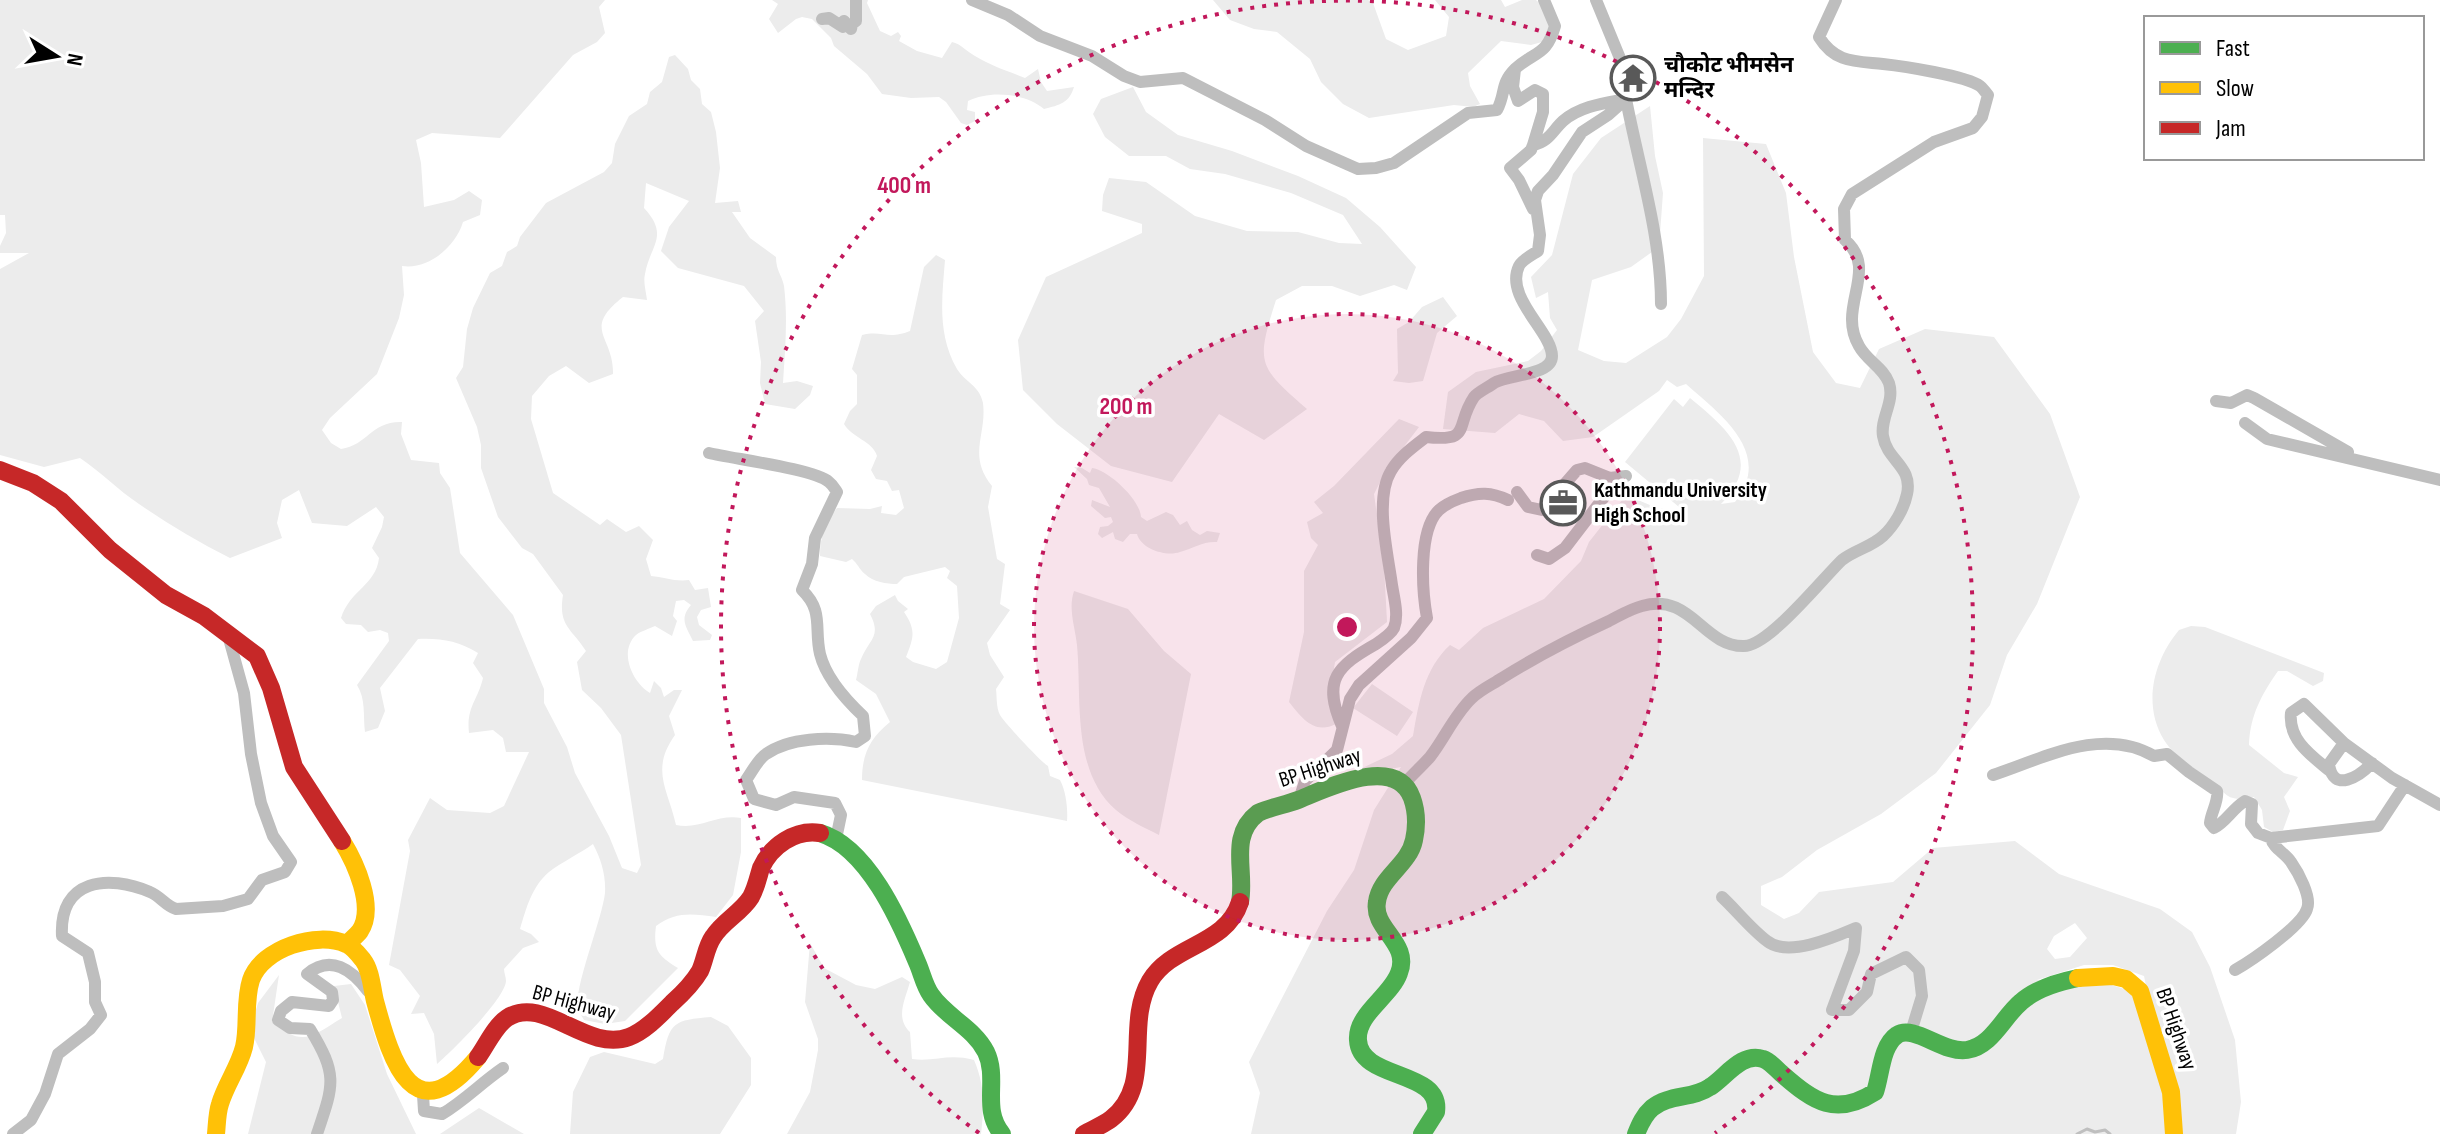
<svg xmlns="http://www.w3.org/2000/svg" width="2440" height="1134" viewBox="0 0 2440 1134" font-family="'Sofia Sans Condensed','Noto Sans Devanagari',sans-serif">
  <rect width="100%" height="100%" fill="#fff"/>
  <path fill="#ececec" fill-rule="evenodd" d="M0 0H605L599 7 605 33 597 42 573 55 500 138 432 133 416 140 421 163 424 207 454 200 469 191 482 200 480 215 463 222C456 246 429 270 402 266L404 295 399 318 377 374 330 418 322 430 331 443 341 449C368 445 371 421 402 422L401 434 411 460 439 463 440 473 450 488 460 553 513 615 544 689V703L567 747 575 773 609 836 622 868 637 873 641 865 621 735 601 708 582 690 577 662 586 651C571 628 558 626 563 595L533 554 522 548 498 517 481 468V445L477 427 456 378 463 367 467 329 473 308 490 273 502 266 507 252 517 246 520 237 546 203 604 172 612 163 615 144 629 116 647 104 650 92 662 82 669 57 675 55 688 69 691 80 700 89 702 104 711 112 716 132 720 168 715 203 738 201 741 212H732L750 238 776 257C776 271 782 275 784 286 788 319 785 351 783 383L797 381 813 386 810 395 795 409 765 404 760 383 761 362 755 321 764 311 744 286 678 268 661 251 669 227 689 201 646 183 644 208C670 236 650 245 645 274 643 282 646 291 647 300L623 297C581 330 614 336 613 374L589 383 566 366 549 376 532 396 531 419 553 493 600 525 607 519 626 532 639 526 653 540 646 559 651 576C664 577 675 582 689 580L695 590 708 588 711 607 701 610 697 617 699 625 712 635 710 640 693 641C686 626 679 619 691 605L684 600 676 601 673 616 677 621 672 636 655 626C649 629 641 631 636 635 618 652 633 683 650 693L654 681 661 688 664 697 674 690H682L669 716 675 735C650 770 668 789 676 825 700 830 716 814 741 818V852L733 895 716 917C693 914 676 911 656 926 653 950 658 956 678 968L625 1021 605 1024 584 1020C582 1016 579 1013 578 1009 573 989 602 920 605 893 606 875 601 859 593 844 579 854 562 862 549 872 532 886 526 909 520 929L531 934 539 942 523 948 504 969C504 973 506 977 506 981 505 999 452 1051 437 1064L434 1034 424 1013 411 1014 420 996 400 970 389 965 410 851 408 840 430 798 447 810 490 813 504 806 529 752H506L503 738 493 730 469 733C466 707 478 700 483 678L473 663 478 653C458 641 441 638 418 639L380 688 385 711 378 728 365 732C363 716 366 699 357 685L389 641 388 633 380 630 368 632 361 625 346 624 341 618C350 590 376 585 379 558L372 548 382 527 384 517 376 507 347 526 312 523 299 490 282 500 277 523 282 538 230 558C198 542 168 524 139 504 118 490 101 472 80 458L44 467 0 455V269L29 253H0V246L6 233 5 215H0Z
    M772 0H868L867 3 880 31 891 36 898 32 901 36 899 41 917 51 942 58 952 42C961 44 966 51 975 56 991 66 1008 71 1025 78L1038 69 1041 82 1047 91 1074 87C1069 103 1060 105 1044 109 1025 93 990 90 968 101L967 110 975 112V121L967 125 961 123 946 102 939 97 911 98 882 94 867 74 834 46 831 38 812 19 802 17 796 19 778 33 769 19 778 4Z
    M1213 0H1368L1373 3 1386 39 1408 50 1446 36 1449 17 1435 0H1501L1505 7 1522 0H1536L1549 12 1552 24 1542 42 1531 45 1501 41 1468 73 1470 86 1480 104 1473 107 1454 105 1369 118 1343 104 1321 82 1310 59 1277 32 1254 29 1230 20Z
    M1133 87 1146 112 1178 135 1232 151 1298 176 1346 198 1380 227 1416 267 1407 290 1394 285 1360 296 1332 286H1302L1276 300C1256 363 1257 366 1307 409L1264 440 1219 414 1172 482 1111 466 1057 424 1023 390 1018 340 1046 277 1142 233V224L1102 211 1103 195 1109 178 1146 182 1195 216 1247 231 1298 232 1339 243 1362 244 1343 215 1291 193 1225 174 1190 169 1166 156H1129L1105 137 1093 114 1101 99Z
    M1650 106 1655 156 1663 193 1659 247 1631 267 1592 280 1578 350 1604 361 1626 363 1667 337 1681 319 1704 276 1703 138 1766 144 1786 193 1794 257 1813 352 1836 383 1860 388 1879 349 1925 329 1994 337 2050 414 2080 497 2037 604 2007 655 1990 705 1936 773 1881 814 1817 850 1782 877 1761 886V905L1784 919 1799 913 1819 892 1893 882 1933 848 2015 841 2059 874 2160 909 2192 932 2210 967 2235 1040 2241 1102 2236 1134H2177L2144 976 2113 965H2084L2037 980 2099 981 2134 992 2167 1095 2168 1134H1251L1260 1093 1249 1062 1327 911 1354 870 1374 810 1401 767 1341 778 1392 754 1413 736C1419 702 1424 669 1450 645L1459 650 1483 628 1544 599 1581 561 1589 542 1626 495 1657 508 1685 512 1625 462 1674 399 1683 407 1690 398C1725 427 1766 459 1721 504L1735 502C1774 453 1721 415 1686 384L1677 387 1667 380 1659 391 1593 437 1563 441 1544 421 1519 414 1495 433 1443 429 1448 392 1476 372 1528 361 1541 351 1557 330 1550 318 1548 292 1536 298 1531 277 1552 255 1573 174 1601 138ZM2075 923 2087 938 2070 957 2055 959 2047 949 2054 936Z
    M936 255 945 260C942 298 937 334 957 369 965 382 980 386 983 403 987 435 967 455 992 486L988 507 997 559 1005 564 1000 604 1010 610 987 643 990 655 1004 677 996 689C997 697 996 707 1000 715 1002 720 1043 764 1048 766L1050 776 1060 780C1066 791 1068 809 1067 821L862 780C862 754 870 738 890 722L876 694 856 680C858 673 858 665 861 659 869 639 882 637 870 614L876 606 895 595 898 601 908 609 904 612C916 630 914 637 906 657L913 662 936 669 947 662 959 618 957 586 947 578 950 571 945 567 904 577 897 584C887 584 873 582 865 574 859 569 858 564 852 559L846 562 820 556C820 536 825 524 837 508L870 509 882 506 881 513 896 515 904 508 899 490 892 491 887 481 876 479 871 470 877 456C873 441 852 438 844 424L850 411 857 404V375L852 369 862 335C882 330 888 340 910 331L924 267Z
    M1443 297 1457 316 1437 333 1423 381 1409 383 1393 381 1398 373 1397 329 1409 322 1422 307Z
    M1399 419 1419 427 1386 470 1374 494 1384 566 1387 622 1335 662 1332 681 1336 724C1314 735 1302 718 1289 702L1304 632V571L1318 545 1311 538 1307 522 1323 513 1314 502 1334 486Z
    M1074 467 1082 468 1090 473 1092 468C1108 470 1140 499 1141 517L1147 521 1166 512 1173 515 1180 525 1187 521 1192 530 1200 535 1207 531 1220 533 1217 542C1203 541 1194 548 1180 552 1166 557 1141 549 1137 534H1130L1123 542 1115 539 1113 532 1102 538 1098 534 1100 527 1108 526 1113 522 1111 517 1105 518 1091 506 1092 500 1110 507 1099 488 1089 485 1087 479Z
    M1074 591 1128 609 1164 651 1191 674 1159 835C1145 828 1128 820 1116 810 1071 771 1082 698 1077 645 1075 626 1068 609 1074 591Z
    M2191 626 2205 627 2324 673 2323 681 2313 686 2287 671H2278C2262 694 2250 715 2249 745L2284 773 2298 777 2284 797 2290 811 2283 830 2273 832 2264 827 2262 810 2254 797C2223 803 2229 793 2206 777 2192 767 2173 755 2164 740 2142 704 2154 660 2179 630Z
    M1372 684 1413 712 1397 736 1353 708Z
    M810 943 824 968 856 985 875 989 902 977 910 982C905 1000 895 1018 910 1032L912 1059C935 1062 949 1053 974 1060 985 1085 984 1107 981 1134H787L810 1092 818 1050V1039L805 1002Z
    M279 975 272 1022C303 1048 312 1036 342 1018L334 986 351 984 365 1005 387 1074 416 1134H248L266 1062 250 1030 258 1003Z
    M711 1017 728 1026 751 1058V1085L720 1134H570L573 1092 590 1057 604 1052 655 1064 663 1059C669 1022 674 1020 711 1017Z
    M479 1108 524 1134H440Z"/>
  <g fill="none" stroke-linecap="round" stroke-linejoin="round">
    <path stroke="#bfbfbf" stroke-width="3" d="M2077 1134 2087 1129 2095 1132 2105 1130 2110 1134"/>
    <path stroke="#bebebe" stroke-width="12" d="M972 0 1008 15 1040 36 1092 56 1124 76 1140 82 1183 78 1265 120 1306 146 1358 169 1376 168 1394 163 1468 113 1497 110C1506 93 1500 84 1515 69
      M822 19 829 18 843 27 844 21 851 29 852 24 856 21V0
      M1533 145C1549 142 1553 130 1563 121 1580 106 1605 103 1626 99 1639 167 1661 235 1661 304
      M1533 209 1519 180 1510 168 1531 150 1533 145 1543 112V94L1535 90 1518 101 1513 87 1515 69C1536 50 1546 57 1555 26L1544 0
      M2216 401 2231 403 2247 395 2254 398 2348 452
      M2245 423 2267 439 2440 480
      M709 453C734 459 814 469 829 482 833 485 835 489 837 492L815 538 812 564 802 590C824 611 814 628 820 654 826 678 846 700 863 716L865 736 856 742C829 736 789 738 766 754 758 759 752 772 746 780L754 799 776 805 794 797 835 803 841 815 836 839
      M1517 492 1528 507 1542 510 1577 470 1585 468 1610 478 1626 476
      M1537 555 1549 559 1565 548 1611 488 1610 478
      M1342 726C1322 680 1337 666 1376 644 1382 640 1391 634 1394 628 1399 615 1394 598 1392 585 1388 554 1374 499 1391 471 1399 457 1413 447 1426 437 1473 442 1454 427 1474 397 1478 392 1489 387 1494 383 1508 374 1552 376 1552 356 1552 332 1504 297 1519 266 1522 260 1532 255 1538 251L1540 235 1535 200 1538 191 1553 175 1582 132 1608 115 1626 99 1631 85 1596 0
      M2372 763C2360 776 2333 794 2329 764L2344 743 2392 778 2440 805
      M2330 771C2312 756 2288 740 2291 713L2304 704 2344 743
      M1993 775C2044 758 2102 726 2154 756L2167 754 2189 772 2217 791C2219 801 2211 812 2210 823L2214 828C2226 822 2232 809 2245 801L2252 804 2251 824 2258 833 2271 838 2378 826 2405 785
      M1405 783C1413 774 1422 766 1430 757 1445 738 1454 715 1472 698 1480 690 1493 684 1502 678 1537 656 1572 638 1609 621 1619 616 1630 609 1642 606 1691 592 1703 647 1744 646 1769 646 1823 578 1842 560 1855 550 1871 547 1883 536 1894 526 1904 509 1907 494 1913 466 1887 461 1883 436 1880 418 1895 402 1889 383 1883 367 1867 361 1859 346 1836 307 1880 270 1845 240L1844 209 1852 194 1934 142 1973 128 1982 117 1988 95C1985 92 1983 88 1980 86 1967 76 1902 66 1883 64 1855 61 1835 63 1819 37L1836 0
      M1299 800 1305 781 1337 750 1350 699 1359 685 1411 638 1427 618C1422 591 1418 530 1439 510 1445 504 1453 501 1461 498 1479 492 1491 492 1508 500
      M1722 897C1737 911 1751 929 1767 941 1788 958 1835 937 1856 928L1854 951 1832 1010H1849L1867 992 1871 974 1906 957 1919 970 1922 996 1911 1032
      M2235 970C2251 961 2302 926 2307 909 2312 897 2298 872 2291 862 2285 853 2273 848 2271 838
      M423 1095 424 1111 442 1114C464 1101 481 1083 503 1068
      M13 1134 31 1120 45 1094 58 1054 90 1029 101 1015 95 1002V982L88 953 62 936C59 879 108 874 150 892 160 896 166 906 176 909L223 906 248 899 262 880 285 872 291 862 273 836 261 803 251 754 244 693 228 635
      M317 1134C334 1084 338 1075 310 1029L290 1028 278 1020 281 1011 292 1002 329 1006 333 1000 332 992 307 974C331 954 352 970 368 991"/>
    <path stroke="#4caf50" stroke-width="18" d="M820 833C867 847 899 919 917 962 922 973 924 985 931 995 946 1017 974 1028 986 1052 999 1079 981 1109 1002 1134
      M1240 902C1246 871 1228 836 1258 813 1271 807 1285 805 1298 800 1328 788 1396 754 1412 798 1417 812 1417 826 1414 840 1409 865 1380 877 1377 902 1372 929 1411 943 1399 973 1391 996 1356 1014 1358 1040 1360 1081 1442 1069 1436 1112L1422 1134
      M1636 1134C1640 1124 1644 1115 1652 1108 1669 1094 1693 1099 1710 1087 1726 1077 1741 1052 1763 1059 1770 1061 1776 1069 1782 1074 1814 1102 1836 1117 1875 1092 1881 1075 1881 1046 1897 1035 1914 1024 1944 1054 1967 1050 1992 1046 2003 1017 2021 1002 2037 988 2058 982 2078 978"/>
    <path stroke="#ffc107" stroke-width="18" d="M342 841C355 862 376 907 360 931 357 935 351 940 347 944
      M2078 978 2113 976 2126 979 2140 991 2171 1092 2174 1134
      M216 1134C217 1124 217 1113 220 1104 226 1084 239 1067 244 1047 249 1026 244 1001 251 980 262 948 317 931 346 944 352 946 359 955 363 960 371 970 372 989 375 1001 392 1064 414 1134 478 1057"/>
    <path stroke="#c62828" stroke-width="18" d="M0 470 33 483 61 501 110 550 166 595 204 616 257 656 271 688 294 767 342 841
      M478 1057C486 1046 495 1026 507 1018 544 994 586 1053 629 1037 645 1031 660 1015 672 1003 682 994 693 983 700 971 705 960 706 947 713 937 723 921 741 913 751 897 756 888 758 878 761 868 771 846 795 829 820 833
      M1084 1134C1093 1129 1103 1125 1111 1119 1155 1085 1124 1026 1150 981 1172 944 1226 946 1240 902"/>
  </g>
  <circle cx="1347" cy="627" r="313" fill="#c2185b" fill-opacity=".12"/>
  <g fill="none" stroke="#c2185b" stroke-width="4" stroke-dasharray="4 8">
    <circle cx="1347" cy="627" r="313"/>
    <path d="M979 1133A626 626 0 1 1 1715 1133"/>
  </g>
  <defs>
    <g id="temple-ring" transform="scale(2.3)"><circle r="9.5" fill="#fff" stroke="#595959" stroke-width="1.5"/><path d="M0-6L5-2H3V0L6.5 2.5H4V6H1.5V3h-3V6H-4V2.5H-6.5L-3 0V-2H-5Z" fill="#595959"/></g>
    <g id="office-ring" transform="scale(2.3)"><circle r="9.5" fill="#fff" stroke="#595959" stroke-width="1.5"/><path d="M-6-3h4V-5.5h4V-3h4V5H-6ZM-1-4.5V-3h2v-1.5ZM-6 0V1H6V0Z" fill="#595959"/></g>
  </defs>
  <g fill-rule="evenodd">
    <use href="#temple-ring" x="1633" y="78"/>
    <use href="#office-ring" x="1563" y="503"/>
  </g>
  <g text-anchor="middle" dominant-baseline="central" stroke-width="7" stroke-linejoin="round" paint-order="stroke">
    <g font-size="22" font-weight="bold" fill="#000" stroke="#fff" text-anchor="start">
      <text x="1664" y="65">चौकोट भीमसेन<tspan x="1664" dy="25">मन्दिर</tspan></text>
      <text x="1594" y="490">Kathmandu University<tspan x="1594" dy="25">High School</tspan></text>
    </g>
    <g font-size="22" fill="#000" stroke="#fff">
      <text transform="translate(1320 768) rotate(-18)">BP Highway</text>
      <text transform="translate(574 1003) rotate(15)">BP Highway</text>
      <text transform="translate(2176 1029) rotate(71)">BP Highway</text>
    </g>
  </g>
  <circle cx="1347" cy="627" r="12" fill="#c2185b" stroke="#fff" stroke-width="4"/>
  <g font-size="24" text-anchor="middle" font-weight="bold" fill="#c2185b" stroke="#fff" stroke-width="7" stroke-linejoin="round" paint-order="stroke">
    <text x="904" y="193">400 m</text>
    <text x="1126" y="414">200 m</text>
  </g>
  <rect x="2144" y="16" width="280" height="144" fill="#ffffff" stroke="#999999" stroke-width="2"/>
  <rect x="2160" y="42" width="40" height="12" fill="#4caf50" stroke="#999999" stroke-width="2"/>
  <text x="2216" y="56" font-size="24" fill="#000000">Fast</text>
  <rect x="2160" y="82" width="40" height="12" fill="#ffc107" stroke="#999999" stroke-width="2"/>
  <text x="2216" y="96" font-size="24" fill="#000000">Slow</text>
  <rect x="2160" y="122" width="40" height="12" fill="#c62828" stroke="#999999" stroke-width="2"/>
  <text x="2216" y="136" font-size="24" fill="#000000">Jam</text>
  <g transform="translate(56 56) rotate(101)" stroke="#ffffff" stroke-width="6" paint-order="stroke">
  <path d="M0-6L14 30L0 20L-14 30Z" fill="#000000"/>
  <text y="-12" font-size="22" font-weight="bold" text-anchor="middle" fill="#000000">N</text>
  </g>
</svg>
